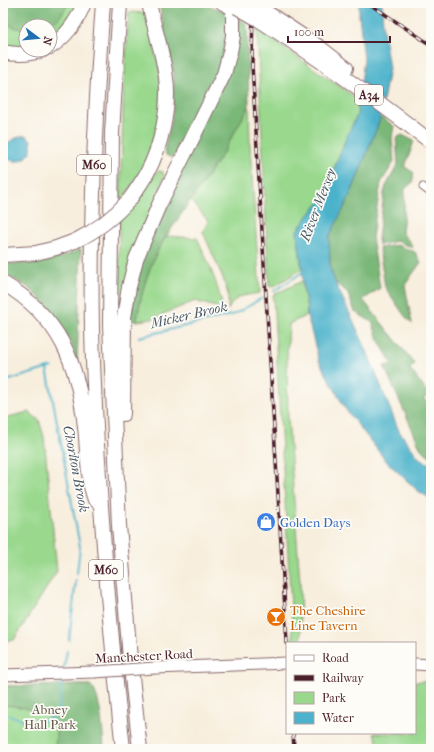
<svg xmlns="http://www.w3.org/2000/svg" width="434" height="752" viewBox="0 0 434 752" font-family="'IM FELL French Canon',serif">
  <rect width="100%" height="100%" fill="#fdfcf7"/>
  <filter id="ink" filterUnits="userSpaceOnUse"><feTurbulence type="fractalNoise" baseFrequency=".025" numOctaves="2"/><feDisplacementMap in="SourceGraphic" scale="8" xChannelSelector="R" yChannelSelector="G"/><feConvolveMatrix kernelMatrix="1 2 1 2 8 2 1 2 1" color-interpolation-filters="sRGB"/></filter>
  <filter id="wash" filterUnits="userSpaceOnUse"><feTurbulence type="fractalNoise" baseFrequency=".012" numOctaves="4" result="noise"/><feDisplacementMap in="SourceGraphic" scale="16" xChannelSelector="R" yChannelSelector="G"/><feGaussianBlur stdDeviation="0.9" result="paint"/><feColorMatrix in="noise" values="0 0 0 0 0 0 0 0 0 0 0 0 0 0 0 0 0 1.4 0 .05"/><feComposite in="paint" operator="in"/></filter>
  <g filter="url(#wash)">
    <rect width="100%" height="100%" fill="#f8eedd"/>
    <path fill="#99d88d" stroke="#727c5c" d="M3 3H77L76 11 59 34 50 40V26H26V49L3 47Z
      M129 12 146 13 161 76V113L144 169 120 202 124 83Z
      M257 29 359 100 357 115 345 141 321 201 308 216 297 231 302 269 273 287 269 286Z
      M249 106 250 146 260 293C244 296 236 294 228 310V294L223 278 203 232 208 221 191 200 223 153Z
      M159 171 163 172 164 177 119 317V221L135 202 156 173Z
      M167 236 197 238C208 261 218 284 223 309L195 301 168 312 153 319 137 321C141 291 149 261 167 236Z
      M302 281C303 292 307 303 307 315L289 324 287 358 288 419 300 581 301 643H293L273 295Z
      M29 412 39 420 44 437 57 571 14 640 3 641V418Z
      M431 680V749H380L374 733H415V682Z
      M90 685 97 749H3V686Z"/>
    <path fill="#7ab878" stroke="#626c52" d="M3 3H69C64 12 57 23 46 26 40 27 32 26 26 26V29C15 29 10 27 3 19Z
      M159 3H204L228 13V26L221 65 180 151 172 158 166 155 164 151 171 123 173 109 174 75Z
      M238 18 247 24 249 106 223 153 163 241C149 266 141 292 137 321H129L142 256 178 178Z
      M380 116 394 126 392 138 394 162 381 183 372 237 380 288 363 300 415 364 410 369 428 393V397H424V400L427 401 431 407V444L430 447 431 448V457L421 449 384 366 392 364 379 341 372 322 355 312 347 292 335 282 330 268 329 237 350 196 379 122Z
      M402 135 414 141 405 167 414 173 412 183 405 189 404 213 402 233 410 242 413 248 397 241 379 245 378 239 384 193 386 186 398 164 396 138Z
      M397 245 415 252 421 262 405 285 412 324 404 315 385 287 379 248Z
      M81 249 77 365C75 358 74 350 71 344 63 323 47 304 30 289 22 283 12 278 3 274V263C31 266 56 261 81 249Z
      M90 685C101 692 103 736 104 749H52C56 745 56 740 56 734 56 729 54 724 51 720 43 709 16 706 3 705V686Z"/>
    <path fill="#4cb2cb" stroke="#4b687b" d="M359 3H382L383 29 389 69 379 122 350 196 329 237 330 268 335 282 364 344 399 431 419 458 431 465V499L418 491 387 462 346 410 319 361 307 315V307L303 288 302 269 297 231 308 216 321 201 345 141 357 115 364 59 359 15Z
      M21 136H27L31 140C31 143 32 149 30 153 30 154 27 156 26 157 18 164 11 161 3 156 3 144 11 140 21 136Z"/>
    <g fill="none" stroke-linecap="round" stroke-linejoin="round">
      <path stroke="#4cb2cb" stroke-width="2" d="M274 291 303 272
        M139 337 235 314 262 298
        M47 368 80 547 77 573
        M3 382 52 367
        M69 640 76 580
        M64 667 67 651
        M3 714C9 714 15 718 21 719 33 722 51 724 58 711 60 706 59 700 60 695 60 690 61 685 62 680"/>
    </g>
  </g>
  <g filter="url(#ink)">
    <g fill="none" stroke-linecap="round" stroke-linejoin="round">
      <g stroke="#876769" stroke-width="9">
        <path id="street" d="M423 187 431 193"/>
      </g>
      <g stroke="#876769" stroke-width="13">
        <path id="secondary" d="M415 664 431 665
          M155 668 287 663
          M3 675 94 672"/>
      </g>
      <g stroke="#876769" stroke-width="16">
        <path id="highway" d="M103 3C95 112 90 221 92 330 96 470 108 610 123 749
          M120 3 112 133 110 325 119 525 130 659 140 749
          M223 3 237 10
          M263 10 319 47 346 68
          M258 19C317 57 375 99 431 142
          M50 47C67 36 77 22 84 3
          M3 52C16 55 29 55 43 50
          M130 199C136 190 142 182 147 173 161 147 170 108 166 78 163 52 154 28 149 3
          M3 255 36 253 56 248 75 241
          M3 283C60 317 78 363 85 427 87 444 87 462 90 479 90 486 93 493 95 500
          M123 414 124 318 129 287 136 259 159 205 195 133 224 74 230 52 233 36V14"/>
      </g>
      <use href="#street" stroke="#fff" stroke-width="7"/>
      <use href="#secondary" stroke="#fff" stroke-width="11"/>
      <use href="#highway" stroke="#fff" stroke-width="14"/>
      <g stroke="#4a1f2b" stroke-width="3.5">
        <path id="rail" d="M253 3 252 65 287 643
          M368 3 431 45
          M293 733 294 749"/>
      </g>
      <use href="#rail" stroke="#fdfcf7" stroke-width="2" stroke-dasharray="6" stroke-linecap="butt"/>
      <g stroke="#876769" stroke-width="13" stroke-linecap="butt">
        <path id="secondary-bridge" d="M94 672 155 668"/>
      </g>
      <g stroke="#876769" stroke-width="16" stroke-linecap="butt">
        <path id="highway-bridge" d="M252 3 263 10
          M237 7 258 19
          M75 241C96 231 115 216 130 199"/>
      </g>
      <use href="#secondary-bridge" stroke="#fff" stroke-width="11"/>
      <use href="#highway-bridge" stroke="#fff" stroke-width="14"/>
    </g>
  </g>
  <defs>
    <g id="shop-disc" transform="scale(1)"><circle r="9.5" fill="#3f7fe0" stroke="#fdfcf7"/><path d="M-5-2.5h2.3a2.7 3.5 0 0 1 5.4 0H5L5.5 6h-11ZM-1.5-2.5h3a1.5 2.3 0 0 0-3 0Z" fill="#fff"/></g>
    <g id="bar-disc" transform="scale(1)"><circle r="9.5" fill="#e8710a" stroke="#fdfcf7"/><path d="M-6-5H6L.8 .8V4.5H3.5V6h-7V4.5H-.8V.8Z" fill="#fff"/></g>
  </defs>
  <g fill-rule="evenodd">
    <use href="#shop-disc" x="266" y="522"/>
    <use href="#bar-disc" x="276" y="617"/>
  </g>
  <g text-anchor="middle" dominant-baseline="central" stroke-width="3.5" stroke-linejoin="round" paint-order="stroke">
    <g fill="#fdfcf7" stroke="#806168" stroke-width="1">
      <rect x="355" y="85" width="28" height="20" rx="3"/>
      <rect x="77" y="155" width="34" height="20" rx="3"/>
      <rect x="89" y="560" width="34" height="20" rx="3"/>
    </g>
    <g font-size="12" font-weight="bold" fill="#4a1f2b">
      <text x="369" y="95">A34</text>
      <text x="94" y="165">M60</text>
      <text x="106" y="570">M60</text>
    </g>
    <g font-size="13" fill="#366cbe" stroke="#fdfcf7" text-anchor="start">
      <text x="280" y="522">Golden Days</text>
    </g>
    <g font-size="13" fill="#c56008" stroke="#fdfcf7" text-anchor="start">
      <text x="290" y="610">The Cheshire<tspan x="290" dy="15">Line Tavern</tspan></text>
    </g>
    <g font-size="13" fill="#4a1f2b" stroke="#fdfcf7">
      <text transform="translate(144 656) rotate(-3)">Manchester Road</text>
    </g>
    <g font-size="13" fill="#625648" stroke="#fdfcf7">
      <text x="50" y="709">Abney<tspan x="50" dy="15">Hall Park</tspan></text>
    </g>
    <g font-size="14" font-style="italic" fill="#4b5a6b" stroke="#fdfcf7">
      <text transform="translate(318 205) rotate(-69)">River Mersey</text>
      <text transform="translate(189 315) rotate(-13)">Micker Brook</text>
      <text transform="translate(76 469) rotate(79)">Chorlton Brook</text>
    </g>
  </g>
  <rect width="434" height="752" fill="none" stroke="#fdfcf7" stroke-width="16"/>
  <rect x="286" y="642" width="130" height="92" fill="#fdfcf7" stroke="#b5a4a5"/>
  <rect x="294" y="655" width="20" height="6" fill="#ffffff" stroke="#b5a4a5"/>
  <text x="322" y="662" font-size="12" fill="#4a1f2b">Road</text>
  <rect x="294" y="675" width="20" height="6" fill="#4a1f2b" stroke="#b5a4a5"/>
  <text x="322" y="682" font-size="12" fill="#4a1f2b">Railway</text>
  <rect x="294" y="692" width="20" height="12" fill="#99d88d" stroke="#b5a4a5"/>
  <text x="322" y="702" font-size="12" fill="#4a1f2b">Park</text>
  <rect x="294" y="712" width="20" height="12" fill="#4cb2cb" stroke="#b5a4a5"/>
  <text x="322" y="722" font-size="12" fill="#4a1f2b">Water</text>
  <g transform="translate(38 38) rotate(106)"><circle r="19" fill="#fdfcf7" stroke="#b5a4a5"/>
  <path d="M0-3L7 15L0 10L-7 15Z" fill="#1f6fb2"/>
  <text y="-6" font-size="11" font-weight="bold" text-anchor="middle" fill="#4a1f2b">N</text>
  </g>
  <path d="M288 36v6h102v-6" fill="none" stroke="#4a1f2b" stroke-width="2"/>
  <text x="294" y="36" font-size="12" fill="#4a1f2b" stroke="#fdfcf7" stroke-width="3" paint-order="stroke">100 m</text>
</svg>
